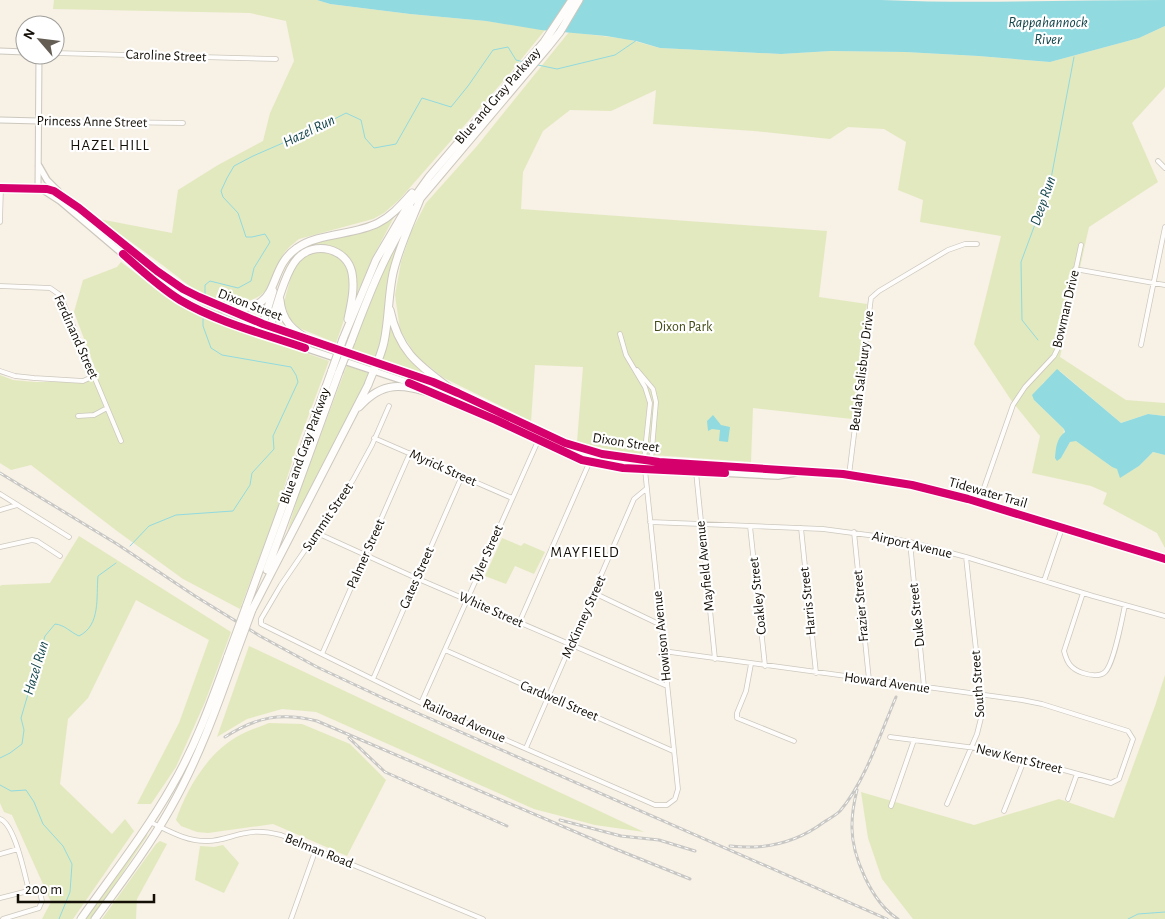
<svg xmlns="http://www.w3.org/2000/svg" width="1165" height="919" viewBox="0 0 1165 919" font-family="'Alegreya Sans',sans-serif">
  <rect width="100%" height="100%" fill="#f7f1e6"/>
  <path fill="#e3e9be" d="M54 0H317L330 4 410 14 486 21 545 30 506 78 399 200 384 213 373 219 299 239C293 244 287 248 283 255 275 268 274 284 262 294 251 303 235 305 222 302 200 297 179 277 161 264 141 249 120 234 99 219L172 233 178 190 218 165 263 141 270 113 294 61 286 21 250 13 53 9Z
    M1165 26V87L1132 123 1158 182 1089 227 1060 357 1126 400 1165 403V416L1148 414 1121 423 1060 371 1043 383 1034 400 1064 429 1061 458 1070 442 1076 440 1112 467 1117 468 1121 477 1139 466 1153 452 1165 455V548L1157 533 1103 504 1107 493 1091 486 1032 473 1040 436 1011 400 974 344 1001 236 920 222 923 200 898 190 906 142 884 129 848 127 830 139 754 131 653 124 656 90 611 111 570 110 543 131 523 172 521 209 827 231 819 297 867 304 852 419 753 408 751 462 625 453 577 442 583 367 535 365 531 421 444 378 416 356 400 330 395 295 401 262 411 232 426 203 477 146 569 32 627 39 660 48 781 54 831 51 905 52 978 56 1050 62 1139 38Z
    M394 217 372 259 357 294H355V276L336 250 302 251 268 322 285 269 294 254 311 244 373 230Z
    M402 232 404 233 381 344 376 358 352 350 377 283Z
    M323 250C328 252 337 254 341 258 361 277 344 321 336 343L299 328 289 318 284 302 292 273 298 262 309 253Z
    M121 262 159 291 180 306 215 322 329 361 297 446 276 513 240 609 183 579 117 531 31 465 11 470 0 463V375L13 380 35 382H78L98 376 74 312 83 280 117 267Z
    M390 317C402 345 406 360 432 379L382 361Z
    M347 365 370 374 349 417 287 532 300 490Z
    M79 536 231 632 205 702 176 767 151 804H137L179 723 209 640 136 600 88 698 68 719 60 784 112 834 125 819 134 831 73 919H42L51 902 12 815 4 812 0 803V586L2 585 50 583Z
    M502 538 521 546 524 543 545 552 534 574 515 566 506 584 485 576Z
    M249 646 644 832 595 825 534 809 316 712 282 709 247 719 217 737Z
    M1165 675V919H913L882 879 868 838 861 792 974 825 1059 799 1114 818 1155 706Z
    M269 723 302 724 350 744 386 780 347 856 273 824 208 833 197 832 181 826 176 820C187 788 209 751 240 735 249 730 259 727 269 723Z
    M148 831 147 836C128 864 111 892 91 919H84Z
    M160 841 167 844 137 899 136 919H102L156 844Z
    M223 845 239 863 224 893 195 880 200 846 214 847Z"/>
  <path fill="#91dae0" d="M317 0H881C975 4 1070 0 1165 0V26L1139 38 1050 62 978 56 905 52 831 51 781 54 660 48 636 41 606 36 541 30 486 21 410 14 330 4Z
    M1057 369 1121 423 1148 414 1165 416V455L1153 452 1139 466 1120 478 1117 469 1112 467 1076 441 1070 442 1061 458 1057 461 1055 458C1056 448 1056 439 1065 432L1064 429 1034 400 1032 395Z
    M713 415 721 425 730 427 728 442 719 441 720 430 712 429 708 431 707 421Z"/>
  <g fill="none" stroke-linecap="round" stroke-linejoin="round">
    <path stroke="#91dae0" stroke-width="1" d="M538 65 557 69 615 55 637 40
      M205 296V285L210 281 238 288 251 281 254 268 270 242 265 234 252 237H246L238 213 223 197 221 191 227 178 234 166 253 156 315 129 346 113 361 120 365 138 374 148 396 144 422 98 451 107 468 86 493 50 508 47 516 60 524 62
      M1038 340 1022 320 1021 262 1050 184 1074 57
      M130 546 149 526 176 515 233 511 250 485 252 473 274 449 273 436 298 382 296 375 291 367 222 355 211 348 203 326V319
      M0 758 10 753 22 744 24 730 21 718 45 636 55 624C65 625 70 632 79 636 101 625 96 597 98 576L116 563
      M0 785 11 791 26 790 34 802 43 824 63 846 72 864 70 892 59 919
      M1128 919 1138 914 1165 912"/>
    <g stroke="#cdc8be" stroke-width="5.5">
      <path id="street" d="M55 53 276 59
        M39 121 183 123
        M1158 161 1165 168
        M0 222 1 188
        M1075 269 1165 285
        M0 286 50 288 60 295 121 441
        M1141 345 1165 227
        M637 370 653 389 656 402 651 461 646 469
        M0 371 15 376 34 378 83 381 94 376
        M389 406 372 445 353 480 281 585 261 619V624L421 703 655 805H667L675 799 678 789 644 460 650 403 645 387 626 355 620 334
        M78 416 94 415 107 408
        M374 438 512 498
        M696 472 715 659
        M849 475 871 298 879 291 948 250 965 244H977
        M0 494 69 537
        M979 502 1013 405 1025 387 1054 356 1060 344 1081 245
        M0 510 17 505
        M650 522 823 529 883 537 910 542 966 557 1093 596 1165 616
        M750 526 765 666
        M801 528 816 673
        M854 532 869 680
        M317 533 416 578 667 686
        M910 542 924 687
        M0 547 32 540 37 541 60 556
        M1044 581 1062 528
        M594 593 661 625
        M1083 593 1064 651C1067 663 1071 669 1083 673 1089 675 1100 677 1105 672 1114 664 1122 619 1125 605
        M519 623 590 461
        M445 650 673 751
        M663 651 1022 700 1042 704 1128 731 1133 739 1119 779 1111 783 991 750 890 737
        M322 654 410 453
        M751 664 746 691 737 713V718L794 741
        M373 679 462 476
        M421 703 542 432
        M526 748 634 499 646 489
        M1068 799 1077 774
        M947 804 977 734 981 718 979 678 966 557
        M891 806 914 740
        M1004 811 1025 758
        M0 819C15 824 25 876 29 891
        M150 822C169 831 187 842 208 841 221 841 233 835 246 833 258 830 269 832 281 835L483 919
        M0 854 18 849
        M0 898 36 889 40 892 42 901 39 908 3 919
        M291 919 316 849"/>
    </g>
    <g stroke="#cdc8be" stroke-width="7">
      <path id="secondary" d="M0 51 25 52
        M0 120 39 121
        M38 189 39 55"/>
    </g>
    <g stroke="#cdc8be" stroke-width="8">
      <path id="primary" d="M39 166 47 180 58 191
        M0 188 47 189 54 191 79 208 157 271 183 289 199 297 263 324 433 382 458 393 565 443 602 454 659 462 843 474 912 485 968 499 1165 559
        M43 190 60 201 158 284 188 304 263 334 422 387
        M432 392 582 460 629 468 778 476 795 473"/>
    </g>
    <g stroke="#cdc8be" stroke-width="9">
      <path id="highway" d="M419 200 548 47 560 32 579 0
        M280 300C282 321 293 331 310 340
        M221 308C287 315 263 271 297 248 318 233 355 235 378 223 392 216 402 204 412 193
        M390 310C399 353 420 366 452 390
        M263 334 270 327C276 309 285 272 297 259 314 240 347 248 352 273 355 289 351 304 348 319
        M263 334V324L273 291
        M343 339 376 260 406 209 429 177 544 42 572 0
        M351 342C369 294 385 253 413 209
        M359 407C384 379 403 385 436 394
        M267 570 339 372
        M246 607 332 370
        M252 610 368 385C373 371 381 357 384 342 389 319 388 296 393 273 399 247 411 222 421 197
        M81 919C112 875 146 832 172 786 196 745 212 700 228 656
        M95 919C121 883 148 848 170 809 197 762 216 710 234 659"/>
    </g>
    <use href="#street" stroke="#fefdfb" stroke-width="4"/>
    <use href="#secondary" stroke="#fefdfb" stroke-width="5"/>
    <use href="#primary" stroke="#fefdfb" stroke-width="5.5"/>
    <use href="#highway" stroke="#fefdfb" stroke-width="7"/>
    <g stroke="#c8c7c4" stroke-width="3">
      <path id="rail" d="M0 473 117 544 195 596 260 636 317 667 383 698 887 919
        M225 737C256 717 281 712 317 721L613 848 690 879
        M349 738 385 772 507 826
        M857 790C854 802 852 813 852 825 851 855 872 903 898 919
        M560 820 621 836 659 840 695 851
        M730 846C764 850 796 843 824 822 829 819 836 815 840 811 865 782 881 732 896 697"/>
    </g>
    <use href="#rail" stroke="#fff" stroke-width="1" stroke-dasharray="4" stroke-linecap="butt"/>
    <g stroke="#cdc8be" stroke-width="9" stroke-linecap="butt">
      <path id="highway-bridge" d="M332 370 343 339
        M339 372 351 342
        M228 656 246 607
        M234 659 252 610"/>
    </g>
    <use href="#highway-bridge" stroke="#fefdfb" stroke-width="7"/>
    <g stroke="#fff" stroke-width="11">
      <path id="cycleway" d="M0 188 47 189 54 191 79 208 157 271 183 289 199 297 263 324 433 382 458 393 565 443 602 454 659 462 843 474 912 485 968 499 1165 559
        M123 254C141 270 159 287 180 300 217 322 264 334 305 348
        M409 383 496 420 582 460 623 468 725 473"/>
    </g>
    <use href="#cycleway" stroke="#d6006c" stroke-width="8"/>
  </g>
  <g text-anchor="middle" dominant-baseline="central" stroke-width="4.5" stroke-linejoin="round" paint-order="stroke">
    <g font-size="14" fill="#130e06" stroke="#fff">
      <text transform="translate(166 56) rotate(2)">Caroline Street</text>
      <text transform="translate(498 96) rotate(-49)">Blue and Gray Parkway</text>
      <text transform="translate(92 122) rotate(1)">Princess Anne Street</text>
      <text transform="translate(250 305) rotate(21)">Dixon Street</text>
      <text transform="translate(1066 309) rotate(-77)">Bowman Drive</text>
      <text transform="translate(76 337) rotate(66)">Ferdinand Street</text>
      <text transform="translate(862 371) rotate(-83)">Beulah Salisbury Drive</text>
      <text transform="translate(626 443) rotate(9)">Dixon Street</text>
      <text transform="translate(305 446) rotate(-70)">Blue and Gray Parkway</text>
      <text transform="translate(443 468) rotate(24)">Myrick Street</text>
      <text transform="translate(988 493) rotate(16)">Tidewater Trail</text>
      <text transform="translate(328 517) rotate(-56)">Summit Street</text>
      <text transform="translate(912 545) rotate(13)">Airport Avenue</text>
      <text transform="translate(366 554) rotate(-66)">Palmer Street</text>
      <text transform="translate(487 554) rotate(-66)">Tyler Street</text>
      <text transform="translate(705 566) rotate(-96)">Mayfield Avenue</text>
      <text transform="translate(417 578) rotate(-66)">Gates Street</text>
      <text transform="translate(758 596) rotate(-96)">Coakley Street</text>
      <text transform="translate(808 601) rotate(-96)">Harris Street</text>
      <text transform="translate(861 606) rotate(-95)">Frazier Street</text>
      <text transform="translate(491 610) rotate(24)">White Street</text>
      <text transform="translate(917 615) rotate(-96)">Duke Street</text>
      <text transform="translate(584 617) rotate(-66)">McKinney Street</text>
      <text transform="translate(662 636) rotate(-96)">Howison Avenue</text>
      <text transform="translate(887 683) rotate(8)">Howard Avenue</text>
      <text transform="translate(978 684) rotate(-94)">South Street</text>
      <text transform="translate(559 701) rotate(23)">Cardwell Street</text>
      <text transform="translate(464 721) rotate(24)">Railroad Avenue</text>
      <text transform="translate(1019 759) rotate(14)">New Kent Street</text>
      <text transform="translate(319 851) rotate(22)">Belman Road</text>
    </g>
    <g font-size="14" fill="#424c16" stroke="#fff">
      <text x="683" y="327">Dixon Park</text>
    </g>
    <g font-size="15" font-style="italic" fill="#13444a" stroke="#fff">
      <text x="1048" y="22">Rappahannock<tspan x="1048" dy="17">River</tspan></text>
      <text transform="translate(309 131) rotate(-26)">Hazel Run</text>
      <text transform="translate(1043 201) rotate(-71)">Deep Run</text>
      <text transform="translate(36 668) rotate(-73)">Hazel Run</text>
    </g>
    <g font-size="15" letter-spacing="1" fill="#130e06" stroke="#fff">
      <text x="110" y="145">HAZEL HILL</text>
      <text x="585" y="552">MAYFIELD</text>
    </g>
  </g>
  <g transform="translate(40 40) rotate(298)"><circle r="24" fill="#ffffff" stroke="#a19f9b"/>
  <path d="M0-4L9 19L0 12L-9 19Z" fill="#635d54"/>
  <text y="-8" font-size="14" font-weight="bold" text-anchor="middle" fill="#130e06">N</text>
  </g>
  <path d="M18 894v8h136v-8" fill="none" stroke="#130e06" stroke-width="2.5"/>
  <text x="25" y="894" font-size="15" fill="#130e06" stroke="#ffffff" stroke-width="4" paint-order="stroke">200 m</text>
</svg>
